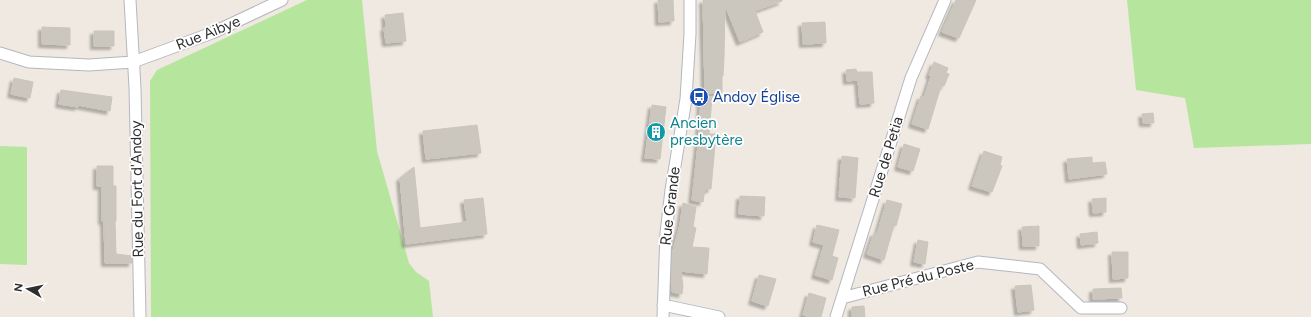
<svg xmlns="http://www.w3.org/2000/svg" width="1311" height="317" viewBox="0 0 1311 317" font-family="Figtree,sans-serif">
  <defs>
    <filter id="shadow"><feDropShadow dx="-3.5" dy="3.5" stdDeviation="1" flood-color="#0004"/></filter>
  </defs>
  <rect width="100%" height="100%" fill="#efe9e1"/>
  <path fill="#b6e59e" d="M307 0H362L377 151 409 263 416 272 429 281 433 317H151L150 81 157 70Z
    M1127 0H1311V144L1194 148 1185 98 1136 90Z
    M0 146 27 147V265L0 264Z"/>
  <path fill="#cbc7bf" stroke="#cbc5ba" filter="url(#shadow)" d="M658 0H673L674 21 659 22Z
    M703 0H782V1L755 11 763 32 740 42 725 5 724 58 723 76H722V93H705Z
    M956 0H976L959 38 942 32Z
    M403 13 406 41 386 43 384 28 386 27 385 15Z
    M825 22 826 43 803 44 802 23Z
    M42 27 70 28V45L42 44Z
    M94 31H114V46H94Z
    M934 62 948 68 946 73 949 74 944 86H941L928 129 912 124 921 96 924 97 931 76 929 75Z
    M856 69 857 72H872L874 103 860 104 858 80 847 81 846 70Z
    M14 78 33 82 30 98 11 94Z
    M61 90 112 97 110 111 78 105V107L59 104Z
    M701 97H712L709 134H716L711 189H705L703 202 692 200 699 136Z
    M652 105 666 107 660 159 645 158Z
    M1153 113 1154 123H1143L1142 114Z
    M477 125 481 153 426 159 423 131Z
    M904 144 920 149 913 171 898 167Z
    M984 151 1002 157 1000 165 1002 166 992 192 972 186Z
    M842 156 858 158 855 198 839 197Z
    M1092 157V163L1105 162 1107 174 1069 179 1067 159Z
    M97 166H113V186H116V221H115L116 254 132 256V263H105L104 221H102V186H97Z
    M414 167 420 228 467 222 464 200 483 198 487 234 406 244 400 178Z
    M740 196 765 197 764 216 739 214Z
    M1106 198V212L1093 213 1092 199Z
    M887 200 902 204 896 226 894 225 884 260 867 254 874 233 877 234Z
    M683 203 696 207 693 227 696 228 692 247 709 248 707 274 681 271 683 286 682 294 672 292 671 276 672 254 680 225Z
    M817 225 839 230 832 256 838 258 832 280 815 275 824 245 813 242Z
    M1039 226V246H1023L1022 227Z
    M1097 232 1098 243 1081 245 1080 234Z
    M918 240 928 242 925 264 914 262Z
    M1112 252H1128V278L1113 279Z
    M759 275 776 279 768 306 752 301Z
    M1031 285 1034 310 1018 312 1015 286Z
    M1121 288 1122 298 1093 299V289Z
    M809 293 826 298 821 317H810L803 315Z
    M864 306 865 317H852V307Z"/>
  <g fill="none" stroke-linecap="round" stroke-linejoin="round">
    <g stroke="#b4b7c1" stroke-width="13">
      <path id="street" d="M130 0 135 88 140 317
        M0 53 29 62 89 65 133 62 212 33 282 0
        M842 298 978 262 1040 269 1081 308H1121
        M663 305 719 317
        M663 317 666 233 671 190 686 99 690 34V0
        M836 317 911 78 945 0"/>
    </g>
    <use href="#street" stroke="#fff" stroke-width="11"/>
  </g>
  <defs>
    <g id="bus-disc" transform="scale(1)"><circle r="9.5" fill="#1a4fb4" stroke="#fff"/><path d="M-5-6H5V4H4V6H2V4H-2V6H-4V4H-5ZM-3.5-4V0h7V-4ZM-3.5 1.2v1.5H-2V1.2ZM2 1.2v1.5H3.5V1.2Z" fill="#fff"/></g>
    <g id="building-disc" transform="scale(1)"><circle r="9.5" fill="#0f9aa8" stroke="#fff"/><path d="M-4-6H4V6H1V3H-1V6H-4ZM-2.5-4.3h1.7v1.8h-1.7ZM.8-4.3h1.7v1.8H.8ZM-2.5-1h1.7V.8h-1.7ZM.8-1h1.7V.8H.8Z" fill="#fff"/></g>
  </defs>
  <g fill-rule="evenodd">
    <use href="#bus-disc" x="699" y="97"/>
    <use href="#building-disc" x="656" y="132"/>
  </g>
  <g text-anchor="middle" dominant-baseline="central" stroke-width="3.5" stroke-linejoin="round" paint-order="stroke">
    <g font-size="15" fill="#2e2e2e" stroke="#fff">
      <text transform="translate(208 33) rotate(-22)">Rue Aibye</text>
      <text transform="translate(886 157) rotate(-73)">Rue de Petia</text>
      <text transform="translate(137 189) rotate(-91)">Rue du Fort d'Andoy</text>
      <text transform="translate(670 206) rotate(-83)">Rue Grande</text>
      <text transform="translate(918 278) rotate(-14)">Rue Pré du Poste</text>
    </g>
    <g font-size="15" fill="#164399" stroke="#fff" text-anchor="start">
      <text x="713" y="97">Andoy Église</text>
    </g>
    <g font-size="15" fill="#0d838f" stroke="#fff" text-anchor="start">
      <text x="670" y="123">Ancien<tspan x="670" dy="17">presbytère</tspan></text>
    </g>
  </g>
  <g transform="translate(28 289) rotate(279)" stroke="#ffffff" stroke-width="3" paint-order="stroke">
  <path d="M0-3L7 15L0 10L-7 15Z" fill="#2e2e2e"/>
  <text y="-6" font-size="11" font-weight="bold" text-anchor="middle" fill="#2e2e2e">N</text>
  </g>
</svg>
